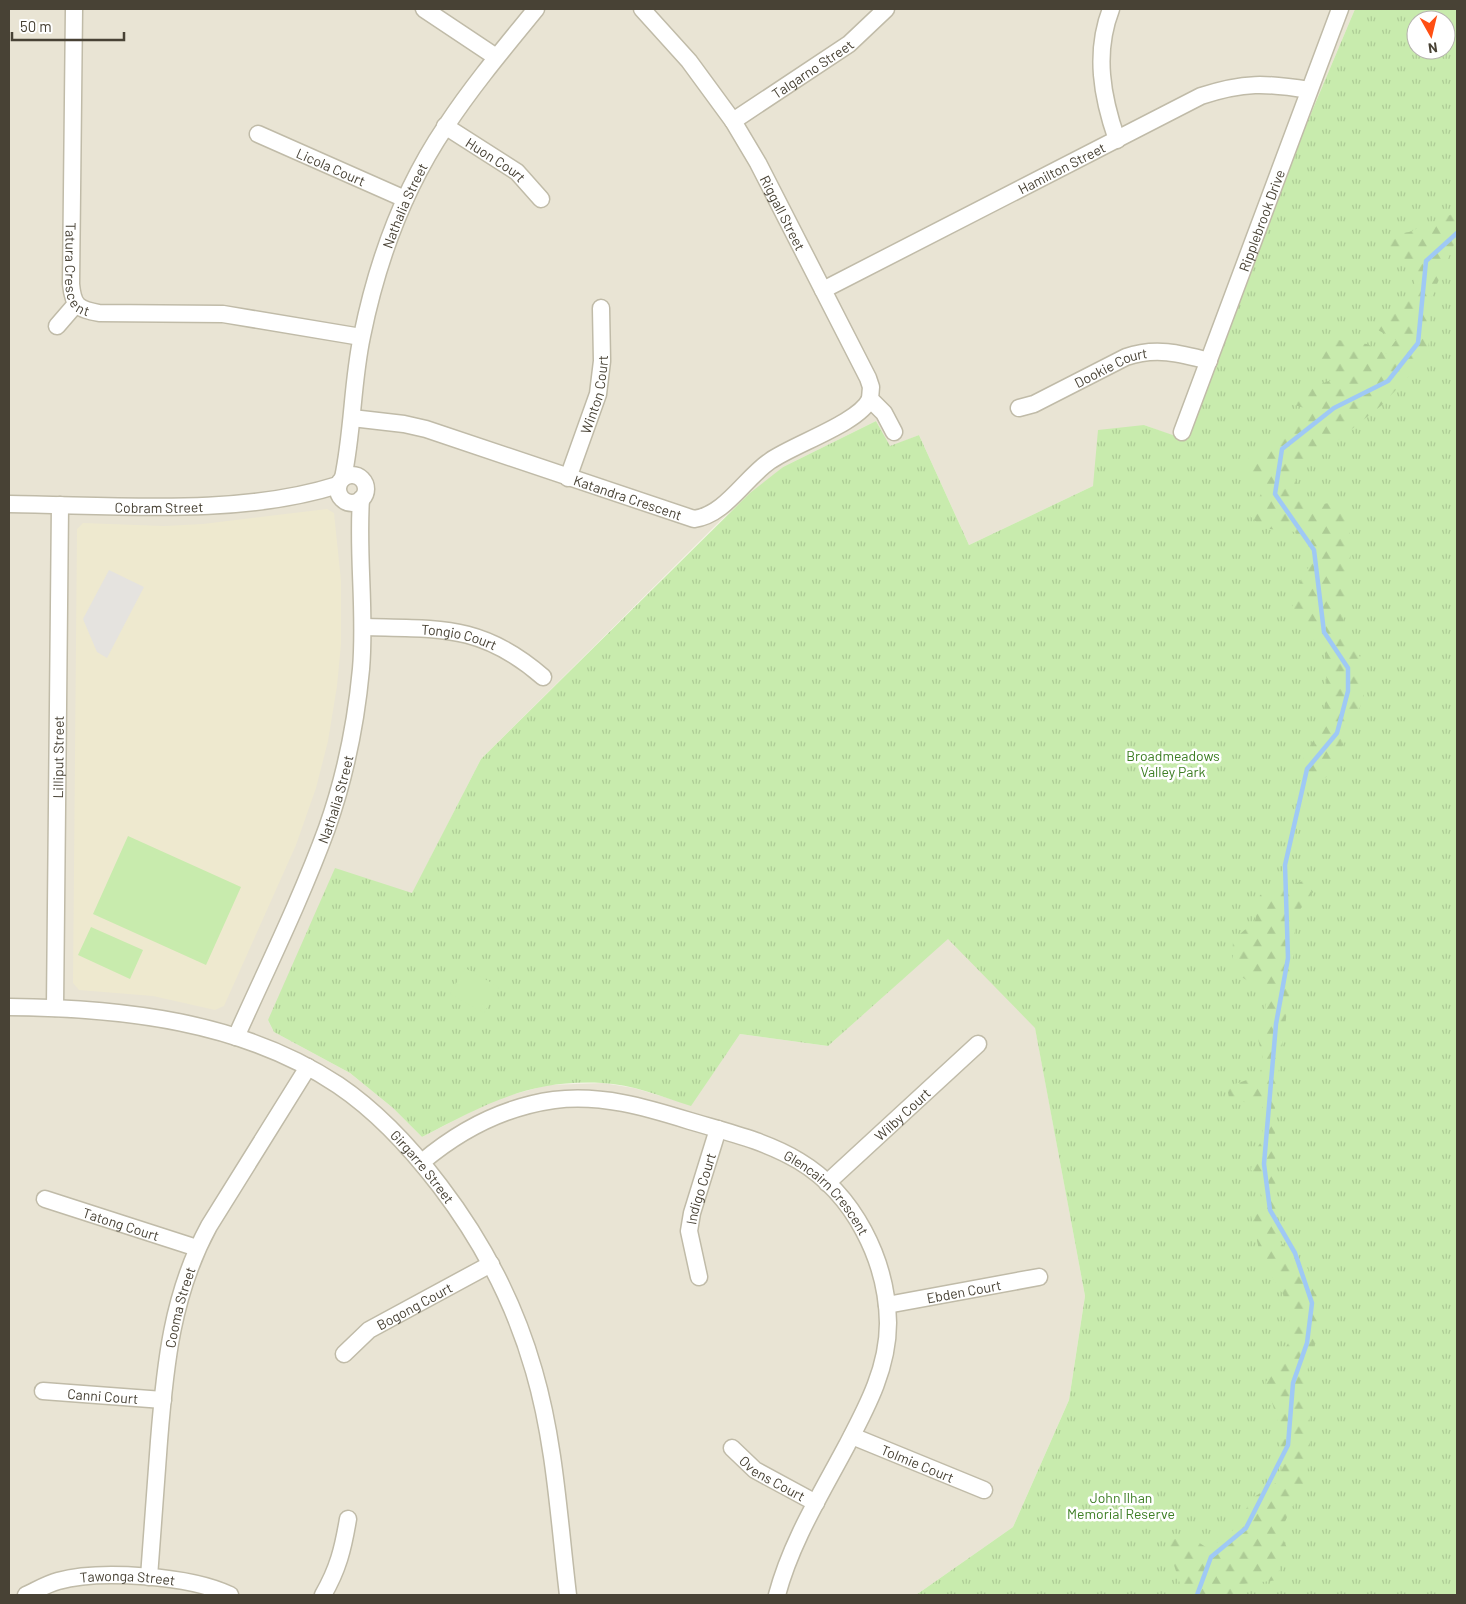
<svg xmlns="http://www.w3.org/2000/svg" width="1466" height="1604" viewBox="0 0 1466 1604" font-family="Barlow,sans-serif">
  <defs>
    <pattern id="grass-tufts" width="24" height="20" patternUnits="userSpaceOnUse" patternTransform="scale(1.25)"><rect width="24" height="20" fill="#c8ebad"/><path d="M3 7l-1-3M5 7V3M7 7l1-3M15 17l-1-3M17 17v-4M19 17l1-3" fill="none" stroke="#adcb95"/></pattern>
    <pattern id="forest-firs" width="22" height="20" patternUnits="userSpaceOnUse" patternTransform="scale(1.25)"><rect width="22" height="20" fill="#c8ebad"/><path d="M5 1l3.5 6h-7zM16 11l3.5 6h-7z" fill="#adcb95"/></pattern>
  </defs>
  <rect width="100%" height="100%" fill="#f4f2e6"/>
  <path fill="#e9e4d4" d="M9 9H1355L1296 149 1187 441 1144 425 1093 486 969 545 919 435 890 447 876 421 783 467 721 520 481 759 412 894 268 1020 274 1032 350 1073 393 1108 422 1137 496 1099 548 1085 603 1083 634 1088 691 1105 740 1034 828 1046 948 938 1035 1027 1085 1296 1069 1400 1013 1527 916 1595H9Z"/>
  <path fill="#eee9cf" d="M327 509 334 513 341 581V644L337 686 328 741 316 788 296 845 224 1006 215 1010 153 996 79 990 73 983 77 529 83 523 164 526 203 524Z"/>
  <path fill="url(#grass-tufts)" fill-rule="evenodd" d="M1355 9H1457V1595H916L1013 1527 1069 1400 1085 1296 1035 1028 948 939 828 1046 740 1034 691 1106C662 1097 632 1084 602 1083 529 1079 484 1105 422 1137L393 1108 350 1073 274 1032 268 1020 335 868 412 893 481 759 750 493 783 467 876 421 890 446 919 435 969 545 1093 486 1098 430 1144 425 1187 440 1296 149ZM1416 20H1446V50H1416Z"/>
  <path fill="url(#forest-firs)" d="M1457 212V245H1454L1431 298 1428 355 1382 405 1293 476 1311 506 1342 501 1352 543 1343 626 1360 657 1364 698 1330 774 1312 787 1303 757 1322 727 1327 687 1325 654 1291 610 1303 573 1309 567 1311 553 1295 532 1263 528 1250 516 1263 490 1244 468 1247 460 1311 410 1291 404 1305 390 1334 379 1316 359 1338 340 1367 344 1386 354 1396 340 1376 329 1415 285C1411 263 1405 255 1385 246L1390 235 1409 232Z
    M1306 880 1313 892 1296 915 1292 975 1275 1098 1276 1238 1308 1269 1321 1294 1323 1327 1311 1353 1305 1382 1311 1433 1307 1476 1280 1532 1287 1548 1280 1560 1278 1580 1244 1584 1238 1595H1180L1183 1593 1166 1540 1190 1537 1209 1549 1238 1526 1251 1499 1282 1479 1279 1426 1266 1382 1291 1338 1287 1301 1261 1258 1251 1215 1261 1205 1260 1178 1251 1170 1254 1153 1262 1140 1263 1107 1229 1098 1227 1087 1258 1076 1264 1063 1258 1039 1269 992C1239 975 1231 979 1233 940L1255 921 1260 895Z"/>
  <path fill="#c8ebad" d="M128 836 241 887 206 965 93 914Z
    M91 927 143 950 130 979 78 955Z
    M465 968 499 987 484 1013 450 994Z"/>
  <path fill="#e5e3df" d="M109 570 144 587 107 658 97 652 83 619Z"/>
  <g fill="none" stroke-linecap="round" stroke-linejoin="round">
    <path stroke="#9fc9f5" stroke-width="4.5" d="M1197 1595 1211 1557 1246 1528 1288 1445 1293 1383 1307 1343 1312 1303 1295 1253 1270 1210 1264 1164 1276 1024 1288 958 1285 865 1307 769 1337 733 1348 691V668L1324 632 1314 550 1275 494 1282 449 1334 408 1388 381 1418 343 1426 261 1457 233"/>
    <g stroke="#c0bba8" stroke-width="19">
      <g id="minor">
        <path id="s1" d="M74 9 71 284C73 306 78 309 99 313L223 314 361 337"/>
        <path d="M424 9 496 57"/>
        <path id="s2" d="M642 9 689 61 733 121 758 163 868 378 871 387 870 399 884 413 894 432"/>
        <path d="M1111 9C1094 53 1102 97 1117 140"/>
        <path id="s3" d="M733 121 849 44 886 9"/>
        <path id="s4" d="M445 126 517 172 541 199"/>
        <path id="s5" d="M258 134 405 199"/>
        <path id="s6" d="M823 290 1201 96C1244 82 1266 83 1309 90"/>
        <path d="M57 326 76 304"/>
        <path id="s7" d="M1019 408 1034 404 1126 357C1155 347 1179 353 1209 361"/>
        <path id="s8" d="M352 418 404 424 426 429 694 519C725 515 745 478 770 461 794 444 859 423 870 399"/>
        <path id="s9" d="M1182 432 1340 9"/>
        <circle cx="352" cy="489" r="14"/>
        <path id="s10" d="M343 478C353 431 352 383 362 336 377 262 404 188 446 126 473 85 505 47 536 9"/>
        <path id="s11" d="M568 478 598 394 602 361 601 308"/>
        <path id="s12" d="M9 504C115 505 237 517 338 485"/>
        <path id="s13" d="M364 627C440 629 482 624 543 677"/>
        <path id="s14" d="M9 1007C122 1008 242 1021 338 1085 378 1112 411 1148 440 1186 482 1241 515 1304 534 1371 555 1443 559 1520 568 1595"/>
        <path id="s15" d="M55 1008 60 505"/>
        <path id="s16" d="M236 1037C267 968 301 899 327 828 345 777 356 723 361 669 366 612 357 555 361 499"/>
        <path id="s17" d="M422 1162C460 1130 504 1107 554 1100 601 1094 645 1107 690 1121 727 1132 766 1141 799 1161 854 1194 887 1260 888 1323 888 1368 867 1407 847 1445 821 1494 791 1542 777 1595"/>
        <path id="s18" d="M827 1183 978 1044"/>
        <path id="s19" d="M45 1199 197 1248"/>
        <path id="s20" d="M699 1277 689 1231 692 1213 718 1129"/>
        <path id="s21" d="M887 1305 1039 1277"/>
        <path id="s22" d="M344 1354 369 1330 491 1264"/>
        <path id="s23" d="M43 1391 163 1400"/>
        <path id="s24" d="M852 1436 984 1490"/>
        <path id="s25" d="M732 1448 755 1470 816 1503"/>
        <path id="s26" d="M149 1577C152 1532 156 1487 159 1441 165 1365 172 1294 209 1226L308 1067"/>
        <path id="s27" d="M26 1595C37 1590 47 1584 58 1581 100 1569 191 1576 230 1595"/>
        <path d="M323 1595C338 1569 343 1549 348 1519"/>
      </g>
    </g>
    <use href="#minor" stroke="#fff" stroke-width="16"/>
  </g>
  <g text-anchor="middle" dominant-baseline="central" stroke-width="5" stroke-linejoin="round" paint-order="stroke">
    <g font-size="14" fill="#484235" stroke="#fff">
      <text stroke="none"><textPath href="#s3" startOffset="95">Talgarno Street</textPath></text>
      <text stroke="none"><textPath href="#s4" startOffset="61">Huon Court</textPath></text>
      <text stroke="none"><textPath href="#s5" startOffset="80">Licola Court</textPath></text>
      <text stroke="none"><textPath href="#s6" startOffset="268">Hamilton Street</textPath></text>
      <text stroke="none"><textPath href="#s10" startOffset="281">Nathalia Street</textPath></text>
      <text stroke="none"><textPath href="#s2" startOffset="249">Riggall Street</textPath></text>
      <text stroke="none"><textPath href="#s9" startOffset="226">Ripplebrook Drive</textPath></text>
      <text stroke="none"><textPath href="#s1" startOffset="262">Tatura Crescent</textPath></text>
      <text stroke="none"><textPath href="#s7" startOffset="101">Dookie Court</textPath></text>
      <text stroke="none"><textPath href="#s11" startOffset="88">Winton Court</textPath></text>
      <text stroke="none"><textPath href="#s8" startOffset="288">Katandra Crescent</textPath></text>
      <text stroke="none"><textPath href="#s12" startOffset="150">Cobram Street</textPath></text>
      <text stroke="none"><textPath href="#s13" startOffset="96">Tongio Court</textPath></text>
      <text stroke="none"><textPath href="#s15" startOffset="251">Lilliput Street</textPath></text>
      <text stroke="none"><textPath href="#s16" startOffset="258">Nathalia Street</textPath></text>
      <text stroke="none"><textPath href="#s18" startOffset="102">Wilby Court</textPath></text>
      <text stroke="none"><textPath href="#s14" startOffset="461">Girgarre Street</textPath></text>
      <text stroke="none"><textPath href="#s20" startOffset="91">Indigo Court</textPath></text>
      <text stroke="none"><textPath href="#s17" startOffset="445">Glencairn Crescent</textPath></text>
      <text stroke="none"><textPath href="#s19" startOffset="80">Tatong Court</textPath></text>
      <text stroke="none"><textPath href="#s21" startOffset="78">Ebden Court</textPath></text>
      <text stroke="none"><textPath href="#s22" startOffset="86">Bogong Court</textPath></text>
      <text stroke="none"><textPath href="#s26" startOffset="272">Cooma Street</textPath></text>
      <text stroke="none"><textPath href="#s23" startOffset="60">Canni Court</textPath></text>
      <text stroke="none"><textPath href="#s24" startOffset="71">Tolmie Court</textPath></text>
      <text stroke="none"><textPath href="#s25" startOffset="51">Ovens Court</textPath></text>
      <text stroke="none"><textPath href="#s27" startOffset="105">Tawonga Street</textPath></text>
    </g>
    <g font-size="14" fill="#3d7e24" stroke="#fff">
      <text x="1173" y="755">Broadmeadows<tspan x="1173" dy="16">Valley Park</tspan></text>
      <text x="1121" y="1497">John Ilhan<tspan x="1121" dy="16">Memorial Reserve</tspan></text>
    </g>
  </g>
  <rect width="1466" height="1604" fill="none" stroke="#484235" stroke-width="20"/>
  <g transform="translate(1431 35) rotate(172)"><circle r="24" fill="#ffffff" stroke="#b6b3ae"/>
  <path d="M0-4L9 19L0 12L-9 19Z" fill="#ff4f13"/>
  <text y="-8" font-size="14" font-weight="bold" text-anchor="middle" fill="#484235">N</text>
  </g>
  <path d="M12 32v8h112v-8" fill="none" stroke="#484235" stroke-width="2.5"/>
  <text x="20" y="32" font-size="15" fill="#484235" stroke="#ffffff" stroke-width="4" paint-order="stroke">50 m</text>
</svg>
